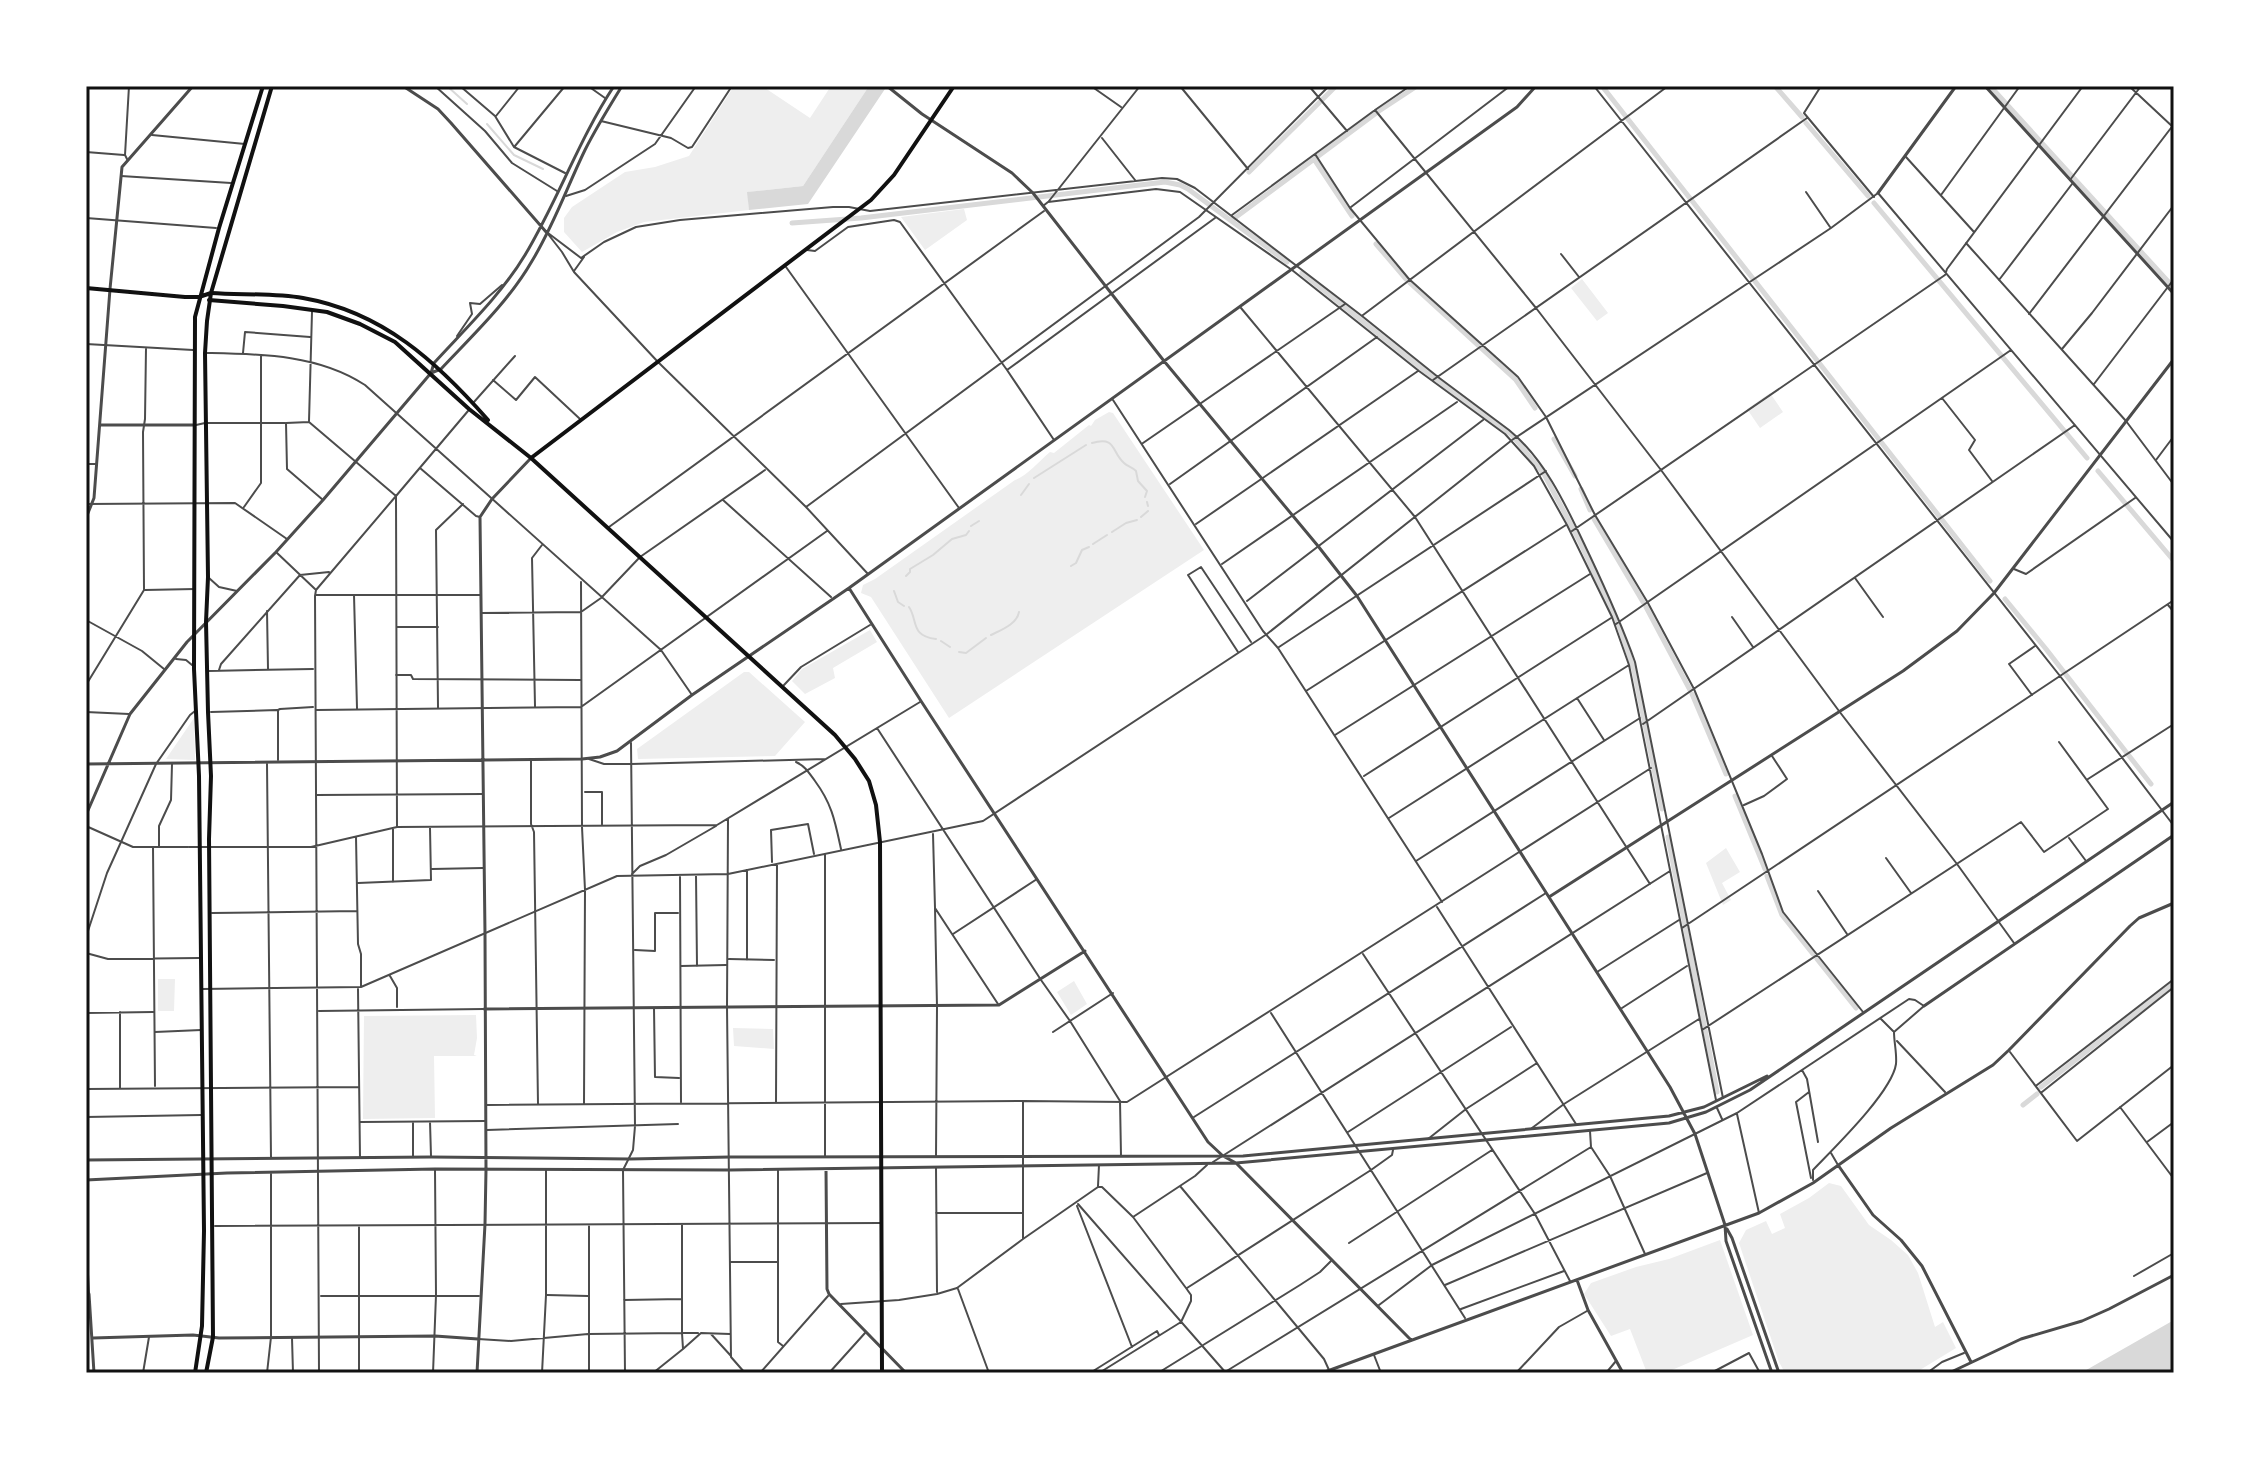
<svg xmlns="http://www.w3.org/2000/svg" width="2260" height="1459" viewBox="0 0 2260 1459" font-family="Rubik,sans-serif">
  <rect width="100%" height="100%" fill="#fff"/>
  <path fill="#eee" d="M734 86H762L810 118 831 86H869L803 186 748 192 749 210 644 222 617 232 582 252 564 232V218L572 207 625 172 655 167 689 156Z
    M964 209 967 220 925 250 901 217Z
    M1582 279 1608 313 1597 321 1571 288Z
    M1770 393 1783 412 1760 428 1747 409Z
    M1109 412 1113 413 1204 550 949 718 871 597 861 593 863 585 875 579 1015 480C1027 476 1039 461 1050 452L1054 453 1089 425 1091 426 1095 420Z
    M870 630 877 642 833 668 835 678 805 694 792 681 802 669Z
    M744 672H749L805 722 775 756 638 759 637 749Z
    M194 718 195 760 166 759Z
    M1726 848 1740 872 1722 883 1731 900 1723 905 1706 863Z
    M158 979H175L174 1011H158Z
    M1074 981 1087 1004 1071 1015 1057 992Z
    M476 1015 477 1038 474 1055 477 1056H434L435 1118 363 1119 364 1016Z
    M733 1028 773 1029 774 1049 734 1046Z
    M1829 1183 1841 1186 1869 1225 1891 1240 1908 1255 1918 1273 1935 1327 1943 1322 1956 1348 1915 1373H1785L1779 1362 1739 1243 1746 1230 1766 1221 1772 1234 1785 1228 1780 1214 1809 1198Z
    M1720 1240 1753 1335 1665 1373H1647L1630 1329 1611 1336 1584 1294 1591 1283 1636 1267 1669 1259Z"/>
  <path fill="#d9d9d9" d="M869 86H887L808 204 749 210 747 192 803 186Z
    M2174 1320V1373H2081Z"/>
  <g fill="none" stroke-linecap="round" stroke-linejoin="round">
    <path stroke="#d9d9d9" stroke-width="2" d="M447 86 467 104
      M487 124 514 155 543 169
      M1092 443C1117 436 1111 452 1124 463 1127 466 1132 467 1136 471L1138 481 1147 491 1145 497
      M1034 478 1086 445
      M1021 495 1029 484
      M1147 502 1148 506
      M1141 517 1148 511
      M971 526 979 521
      M1112 532 1126 523 1137 520
      M1093 544 1107 535
      M1071 566 1076 563 1082 550 1089 547
      M906 576 910 572V569L933 555 952 539 966 535 969 531
      M894 591 898 602 904 606
      M909 607C918 620 910 636 936 639
      M991 635C1001 630 1017 624 1019 612
      M941 641 950 647
      M959 652 966 653 986 638"/>
    <path stroke="#d9d9d9" stroke-width="5" d="M1602 86 1990 581
      M1775 86 1802 117
      M1990 86 2174 288
      M1806 123 1868 196
      M1314 159 1352 216
      M1249 172 1336 86
      M1874 203 2087 458
      M1232 220 1379 111 1417 86
      M792 223 861 218 1165 182 1180 185 1188 189 1287 262
      M1376 244 1406 279
      M1302 273 1425 371 1512 435 1544 474 1579 540 1619 626 1626 646 1634 670 1662 809
      M1410 283 1516 380 1535 408
      M1554 439 1575 476
      M2098 471 2174 561
      M1581 489 1590 510
      M1594 519 1643 602
      M2005 599 2046 649 2151 784
      M1646 607 1690 690
      M1692 694 1726 774
      M1735 796 1765 869
      M1668 837 1717 1092
      M1767 876 1782 915 1813 954
      M1817 959 1856 1008
      M2041 1087 2174 983
      M2023 1105 2037 1094"/>
    <path stroke="#4c4c4c" stroke-width="2" d="M86 826 133 847H188
      M86 937 107 873 121 842"/>
    <path stroke="#4c4c4c" stroke-width="2" d="M435 86 485 131 512 163 557 191
      M460 86 495 116 514 147 565 173
      M588 86 605 98
      M1091 86 1121 107
      M1180 86 1248 169
      M1309 86 1347 131
      M1594 86 2060 676 2174 826
      M1821 86 1804 113 1874 197
      M2129 86 2174 128
      M1375 110 1536 308 1661 470 1839 711 1957 864 2014 943
      M496 116 520 86
      M601 121 671 138 688 148 692 147 732 86
      M152 135 245 144
      M1102 138 1135 180
      M515 146 565 86
      M86 152 124 155
      M1315 154 1350 208 1409 279 1518 377 1546 417 1595 515 1648 603 1694 689 1762 854 1783 912 1863 1012
      M1906 157 1974 232
      M127 159 125 155 129 86
      M121 176 231 183
      M2070 180 2141 86
      M1806 192 1830 227
      M1941 195 2020 86
      M566 196 585 190 655 144 696 86
      M1049 201 1140 86
      M1043 206 1048 202 1156 189 1180 192 1292 270 1419 371 1505 434 1534 466 1567 525 1612 617 1629 665 1716 1100
      M1351 207 1510 86
      M1232 215 1375 110 1410 86
      M86 218 216 228
      M548 233 581 258 604 242 636 227 680 220 833 207H849L870 211 1162 178 1177 179 1195 188 1362 316 1438 377 1509 430C1547 461 1568 510 1589 554 1606 590 1622 625 1635 662L1723 1098
      M548 234 562 252 574 272 658 362 806 507 868 574
      M1966 243 2126 421 2174 485
      M807 250 815 251 848 227 894 220 900 222 1007 370 1054 440
      M1561 254 1579 277
      M786 267 959 508
      M574 271 584 257
      M1999 280 2072 184
      M1241 308 1415 517 1650 884
      M2029 314 2174 124
      M1363 315 1668 86
      M457 336 472 314 470 303 480 304 502 285
      M86 344 193 350
      M2062 349 2092 313 2174 205
      M206 353C260 354 318 354 365 385L661 650 692 695
      M243 353 245 332 310 337
      M1007 370 1215 218
      M493 380 516 400 535 377 580 419
      M1433 380 1807 118
      M2094 384 2174 279
      M1942 398 1975 440 1969 450 1992 481
      M1113 400 1263 631 1278 648 1442 902
      M474 402 515 356
      M309 421 312 312
      M196 425 205 423H285
      M1143 443 1345 304
      M2156 460 2174 436
      M86 464H96
      M420 468 476 516 480 517
      M1170 484 1377 337
      M723 500 831 597
      M86 504 235 503 287 539
      M244 507 261 483V356
      M806 507 1199 217 1329 86
      M1196 524 1418 371
      M609 527 1044 211
      M1572 531 1945 275 1947 269 2083 86
      M276 552 315 589
      M1222 564 1457 402
      M2014 569 2026 574 2135 498
      M209 578 219 587 237 591
      M1855 578 1883 617
      M581 582 582 827 585 890 584 1103
      M145 590 195 589
      M316 595H481
      M354 595 357 708
      M1247 601 1483 420
      M2168 605 2174 612
      M267 611 268 669
      M481 613 581 612 601 598 640 557 765 470
      M1732 617 1753 647
      M86 620 142 651 164 669
      M1616 624 2011 350
      M397 627H438
      M1279 647 1546 471
      M1238 652 1188 575 1201 567 1251 642
      M176 659 186 660 192 665
      M219 670 221 664 300 575 329 572
      M208 671 313 669
      M396 675H411L413 679 580 680
      M86 685 144 590 143 432 145 419 146 348
      M784 685 801 667 870 625
      M1306 691 1566 525
      M2032 695 2009 664 2035 646
      M1577 698 1604 740
      M535 706 532 558 542 545
      M438 707 436 530 463 504
      M317 710 581 707 827 531
      M86 712 129 714
      M211 712 277 710
      M1643 724 2075 425
      M877 728 1041 980 1070 1021 1120 1101 1121 1156
      M1335 735 1590 574
      M589 759 604 764H631L826 759
      M278 760V710L280 709 313 707
      M531 760V824L534 832 538 1104
      M796 762C805 766 809 773 815 781 832 804 835 821 841 849
      M267 764 271 1158
      M1364 776 1611 618
      M2088 779 2174 724
      M585 792H602V824
      M317 795 483 794
      M1744 805 1764 796 1787 779 1772 756
      M1389 818 1629 665
      M728 819 727 1007 731 1357 745 1373
      M397 826 396 496 468 411
      M393 829V882
      M933 834 935 908 998 1004
      M356 837 358 944 361 954V986
      M2069 838 2086 861
      M121 842 156 764 190 715 195 711
      M153 847 155 1086
      M159 847V826L171 800 172 764
      M189 847H311L397 827 717 825 920 702
      M825 855V1157
      M1886 858 1911 893
      M1416 861 1640 718
      M772 862 771 830 808 824 814 854
      M432 869 483 868
      M632 874 640 866 666 855 716 826
      M696 875 697 966
      M680 877 681 1102
      M358 883 431 880 430 828
      M1818 891 1847 934
      M1437 907 1576 1124
      M935 908 937 1007 936 1157
      M212 913 357 911
      M1682 928 2174 600
      M953 934 1037 879
      M635 950 655 951V913H678
      M86 953 108 959 199 958
      M1363 954 1535 1214 1570 1281
      M729 959 774 960
      M747 960V870
      M681 966 726 965
      M1597 972 1679 920
      M390 976 397 988V1007
      M202 989 361 987 617 876 728 874 983 821 1267 634 1512 440 1831 228 1878 193 2174 542
      M358 989 360 1158
      M654 1008 655 1077 679 1078
      M1622 1008 1687 966
      M319 1011 484 1009
      M120 1012V1088
      M86 1013 153 1012
      M1271 1013 1465 1318
      M1881 1019 1893 1031
      M1702 1030 2021 822 2044 852 2108 809 2059 742
      M155 1032 201 1030
      M1053 1032 1113 993
      M1897 1041 1945 1092
      M2010 1052 2077 1141 2174 1065
      M1802 1070 1807 1079 1818 1142
      M2037 1085 2174 979
      M86 1089 359 1087
      M1809 1092 1796 1102 1811 1178
      M2042 1092 2174 987
      M776 1102 777 864
      M487 1105 1023 1101 1127 1102 1651 768
      M2120 1107 2174 1179
      M1717 1108 1722 1119
      M1737 1114 1759 1213
      M86 1117 201 1115
      M1194 1117 1546 893
      M361 1122 485 1121
      M430 1122 431 1156
      M1532 1128 1564 1104 1699 1019
      M487 1130 678 1124
      M1590 1131 1591 1147 1610 1176 1645 1254
      M1348 1132 1511 1027
      M1428 1139 1466 1109 1537 1063
      M2147 1142 2174 1122
      M1831 1153 1838 1165
      M413 1156V1122
      M1213 1162 1670 871
      M936 1167 937 1292
      M778 1169V1342L783 1346
      M1098 1186 1099 1165
      M1180 1186 1324 1359 1329 1370
      M1099 1187H1102L1133 1217 1186 1288 1191 1295V1301L1181 1322 1099 1373
      M1078 1204 1226 1373
      M1077 1206 1132 1347
      M936 1213H1022
      M1133 1217 1195 1176 1207 1165
      M682 1224V1333H698
      M215 1226 880 1223
      M589 1226V1373
      M359 1227V1373
      M86 1234 89 1294H86
      M1023 1239V1102
      M1349 1243 1492 1150
      M731 1262H777
      M2134 1276 2174 1253
      M1445 1285 1707 1173
      M1187 1288 1371 1170 1392 1155 1393 1150
      M958 1289 989 1373
      M547 1295 588 1296
      M321 1296H479
      M624 1300 682 1299
      M841 1304 899 1300 937 1294 957 1288 1023 1239 1098 1187
      M1379 1305 1432 1265 1737 1113 1909 999 1915 1000 1924 1006 1894 1032C1894 1042 1897 1054 1896 1064 1892 1092 1834 1148 1813 1170V1180
      M1461 1309 1564 1271
      M711 1334 731 1356
      M292 1338 293 1373
      M478 1339 511 1341 588 1334 682 1333 683 1349 701 1333 730 1334
      M1374 1355 1381 1373
      M1225 1372 1591 1147
      M143 1373 149 1337
      M267 1373 271 1337V1174
      M319 1373 315 596 316 590 396 496 309 422 286 423 287 469 323 500
      M433 1373 436 1295 435 1170
      M542 1373 546 1295V1170
      M625 1373 623 1170 633 1150 635 1126 631 743
      M653 1373 683 1349
      M760 1373 828 1296
      M829 1373 865 1333
      M1090 1373 1157 1331 1159 1335
      M1158 1373 1300 1285 1320 1272 1332 1260
      M1516 1373 1559 1327 1587 1311
      M1606 1373 1616 1361
      M1711 1373 1749 1353 1760 1373
      M1927 1373 1942 1362 1964 1353"/>
    <path stroke="#4c4c4c" stroke-width="3" d="M403 86 438 109 451 123 547 233
      M887 86 922 114 1012 173 1033 193 1164 361 1318 546 1357 596 1670 1087 1695 1134 1725 1225 1726 1241 1772 1373
      M1985 86 2174 294
      M1878 193 1956 86
      M431 373 441 369C473 335 509 301 532 261 554 225 567 187 585 150 596 128 609 107 622 86
      M100 425H194
      M86 518 94 498 110 289 122 167 193 86
      M849 588 921 701 1208 1142 1223 1156 1236 1163 1411 1340
      M86 764 582 759 600 757 617 751 692 695 849 588 1517 107 1536 86
      M86 815 130 714 187 642 276 552 323 500 431 373 434 363C465 329 501 295 525 255 558 200 579 139 614 86
      M1549 897 1903 671 1957 631 1994 593 2174 359
      M1924 1006 2174 835
      M484 1009 999 1005 1085 951
      M86 1160 431 1157 630 1159 730 1157 1243 1156 1669 1116 1704 1107 1767 1076
      M1838 1165 1873 1215 1901 1240 1922 1266 1971 1362
      M826 1169 827 1289 829 1294 906 1373
      M86 1180 227 1173 435 1169 730 1170 1236 1163 1669 1123 1706 1112 1750 1090 2174 802
      M1727 1229 1732 1238 1779 1373
      M1577 1280 1588 1310 1623 1373
      M89 1294 94 1373
      M93 1338 193 1335 219 1338 435 1336 478 1339
      M477 1373 485 1224 486 1170 485 934 480 517 492 499 531 458
      M1322 1373 1759 1213 1813 1183 1891 1128 1993 1065 2009 1050 2130 926 2139 918 2174 903
      M1949 1373 2021 1339 2082 1321 2109 1309 2174 1275"/>
    <path stroke="#111" stroke-width="4" d="M531 458 871 200 894 175 954 86"/>
    <path stroke="#111" stroke-width="4" d="M211 293C241 295 273 293 303 298 383 312 437 362 488 420
      M209 300 283 306 327 312 360 324 395 342 469 409 531 458 835 735 855 759 869 781 876 805 880 842 882 1373"/>
    <path stroke="#111" stroke-width="4" d="M86 288 185 297H199L211 293
      M195 1373 202 1326 204 1231 199 776 194 669 195 317 219 228 263 86
      M206 1373 213 1337 209 839 211 776 208 712 206 622 208 577 205 353 207 321 211 293 272 86"/>
  </g>
  <rect width="2260" height="1459" fill="none" stroke="#ffffff" stroke-width="176"/>
  <rect x="88" y="88" width="2084" height="1283" fill="none" stroke="#111" stroke-width="3"/>
</svg>
